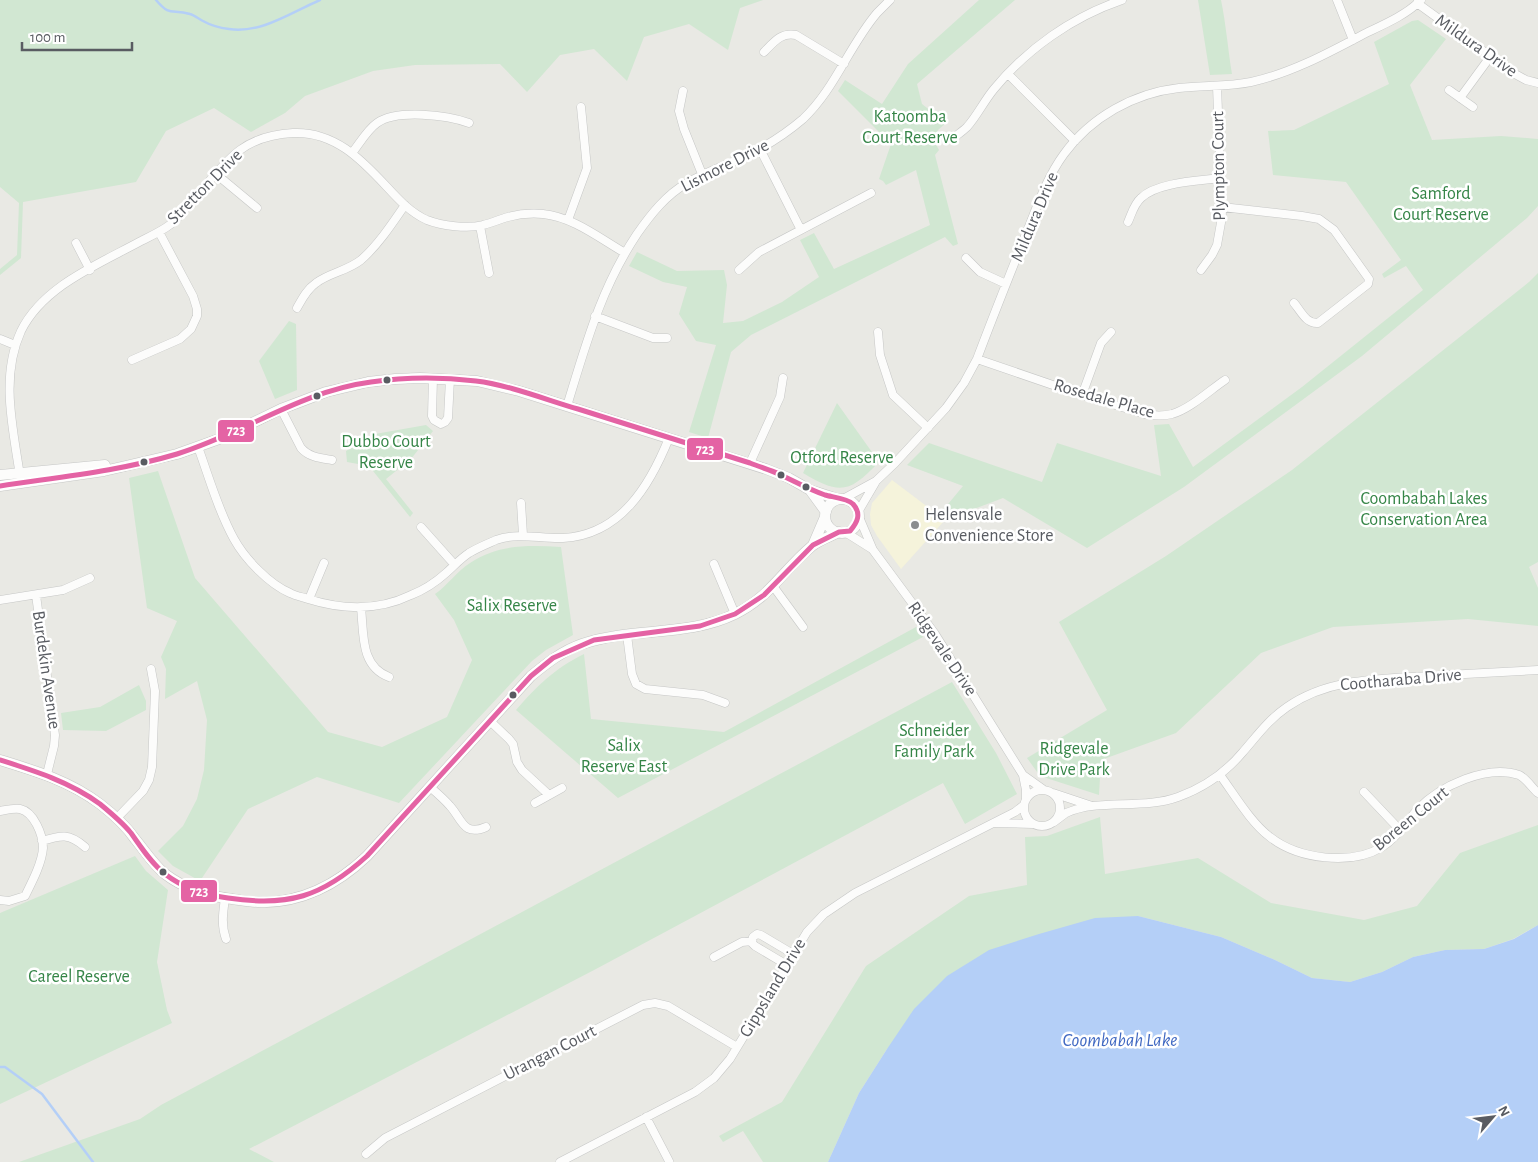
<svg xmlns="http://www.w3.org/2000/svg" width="1538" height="1162" viewBox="0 0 1538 1162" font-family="'Alegreya Sans',sans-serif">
  <rect width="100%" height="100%" fill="#e9e9e4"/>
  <path fill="#f5f3db" d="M892 480 945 520 901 569 877 536 871 525 870 514 872 503Z"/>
  <path fill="#d1e7d2" d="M0 0H763L740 8 728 50 689 24 644 37 627 81 594 49 560 55 527 92 500 64 415 65 373 71 305 96 285 113 251 132 214 108 166 131 136 182 23 202 21 258 0 275V269L17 255 19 203 0 187Z
    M979 0H1015L917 84 922 104 946 123 938 130 934 141 939 150 935 155 958 244 953 246 945 237 751 335 731 352 708 438 689 432 716 345 696 341 679 314 687 287 663 282 629 266 637 252 677 271 724 270 727 285 723 323 743 321 782 302 819 277 800 240 814 233 834 269 930 225 916 170 886 185 883 181 879 179 891 144 838 91 845 80 882 104 908 64Z
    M1198 0H1221C1226 24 1228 50 1232 74L1210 75Z
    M1418 20 1446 39 1410 85 1432 140 1501 136 1538 139V206L1527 218 1362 356 1184 487 1087 548 1003 498 945 520 939 515 963 486 907 465 929 443 1042 482 1057 443 1161 476 1154 425 1169 424 1193 467 1302 387 1423 290 1406 266 1384 278 1382 274 1401 260 1346 182 1273 175 1268 131 1294 130 1389 84 1374 42 1412 21Z
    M1538 273V562L1529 567 1538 588V626L1468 619 1333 627 1261 653 1176 733 1101 760 1099 795 1040 776 1027 758 1107 710 1059 622 1166 556 1292 470 1529 282Z
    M289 321 296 324 297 390 275 399 259 361Z
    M837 403 879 462C850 492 841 496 803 473Z
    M426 425 433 431 411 459 386 479 413 513 410 517 369 466 347 462 346 451 375 434Z
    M158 471 195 578 328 732 382 747 447 717 472 660 454 620 435 594C448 585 457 571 470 563 499 544 529 545 561 547L573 635 546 650 532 661 399 803 317 777 248 809 200 881 173 866 158 851 183 826 197 799 204 770 207 720 197 681 165 699 166 669 161 657 177 621 147 608 129 478Z
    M916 627 923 637 618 798 516 710C538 685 554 669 584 654L591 719 724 732Z
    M952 682 996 753 1017 794 965 824 943 783 596 969 249 1149 274 1162H19L140 1119 161 1105Z
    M139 685 146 701V710L106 731 63 730 61 713 100 707Z
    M1100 817 1105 874 1198 858 1271 903 1364 920 1417 906 1460 853 1538 825V925L1513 939 1484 949 1445 950 1413 957 1382 972 1350 982 1312 978 1275 960 1221 937 1138 916 887 1049 859 1093 828 1162H763L743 1131 723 1142 719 1136 782 1102 866 966 969 896 1027 885 1025 837 1047 836Z
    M135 856 146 871 168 890 157 962 167 1010 172 1023 0 1104V913Z"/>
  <path fill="#b4cff7" d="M1138 916 1221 937 1275 960 1312 978 1350 982 1382 972 1413 957 1445 950 1484 949 1514 939 1538 925V1162H828L859 1093 887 1049 914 1009 947 976 989 950 1039 934 1095 918Z"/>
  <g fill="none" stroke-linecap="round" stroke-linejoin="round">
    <path stroke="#b4cff7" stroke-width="2.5" d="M156 0C171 18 172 8 190 14 194 15 199 19 203 21 210 25 221 28 229 29 261 34 292 12 320 0
      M0 1067H5L42 1094 93 1162"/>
    <g stroke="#c6c7c6" stroke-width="9">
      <path id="minor" d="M1337 0 1353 40
        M1417 3 1515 74 1526 80 1538 83
        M764 52C774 42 781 32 796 35L844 64
        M1008 74 1075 141
        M1449 90 1473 107
        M683 91 679 111 684 129 702 174
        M1460 98 1490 57
        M952 139C957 135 963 131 967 127 977 116 984 101 994 89 1027 49 1072 17 1122 0
        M760 149 801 230
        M352 153C360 143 367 130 377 123 397 109 447 115 469 123
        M216 174 257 208
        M1222 207 1302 216 1319 219 1334 230 1369 279 1368 284 1318 323C1306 324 1301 311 1294 303
        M568 220 587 168 581 107
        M1128 222C1132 213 1134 204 1141 198 1157 182 1199 181 1221 178
        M480 226 489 273
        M76 243 90 270
        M966 258 980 272 1006 284
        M739 270 759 252 871 193
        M1201 270 1212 255 1217 245 1222 217 1217 86
        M297 308C302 299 307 289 316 283 329 273 347 271 361 260 378 245 392 224 405 205
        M595 316 653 338H667
        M878 332 880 355 893 395 928 428
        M0 339 15 345
        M977 359 1082 395 1145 414C1154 416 1164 416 1172 414 1190 409 1210 390 1225 380
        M132 360 180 339 191 329 197 316V309L193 296 159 232
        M433 378 432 416 434 420 441 424 445 422 448 418 450 379
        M1082 395 1101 343 1111 332
        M567 406C586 344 601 288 637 234 651 214 666 195 687 183 704 173 721 167 739 159 762 149 783 136 803 119 835 89 849 46 877 13 881 9 886 4 890 0
        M281 409 301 448C309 457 319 458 332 460
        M198 447C209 477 218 510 234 539 245 559 269 584 290 593 296 596 302 597 308 599 343 610 378 611 411 595 424 590 436 582 446 573 454 566 460 559 469 553 477 548 487 544 496 540 519 532 540 539 563 538 621 535 650 485 669 438
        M750 463 780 397 783 378
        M20 476C13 428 0 377 21 331 43 286 99 264 141 241 151 236 162 231 171 224 177 219 182 213 186 208 204 189 219 166 240 150 255 139 274 134 293 133 334 131 361 159 387 187 399 200 411 213 427 220 442 226 468 229 483 225 492 223 500 219 508 217 519 214 531 213 543 214 573 217 599 238 625 253
        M843 499 876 481 895 463 946 408 964 383 977 359C992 319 1008 279 1024 239 1036 210 1045 180 1064 154 1091 117 1134 93 1179 88 1203 85 1227 87 1251 82 1292 73 1330 52 1366 33 1385 24 1406 15 1421 0
        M521 503 523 535
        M858 512 875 483
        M859 517 873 550 935 634 1023 775 1026 790V799
        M421 527 454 564
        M845 532 872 549
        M714 564 735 614
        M773 586 803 627
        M36 595 55 735 54 746 47 774
        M309 599 324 563
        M0 600 63 590 90 578
        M361 608C364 634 360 666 389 677
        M627 635 632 674 636 684 645 689 703 695 725 703
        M490 721 509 739 513 744 517 762 522 770 549 795
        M1023 775 1044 790
        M1220 775C1234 794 1251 823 1270 837 1298 859 1351 866 1382 847 1397 838 1406 822 1418 809 1440 786 1487 764 1519 775 1526 778 1532 788 1538 793
        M430 787C437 793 444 799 450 806 462 819 463 837 486 827
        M1024 808a18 18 0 1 1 36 0a18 18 0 1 1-36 0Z
        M1364 792 1400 830
        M1053 793 1092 806
        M535 803 562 788
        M0 811C6 810 13 808 20 809 34 812 43 835 43 848 42 863 32 882 25 896L9 901 0 900
        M117 818 143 791 149 780 152 767 155 691 151 669
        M1054 822C1058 819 1062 816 1066 813 1099 798 1143 810 1178 797 1203 788 1225 773 1242 753 1257 736 1268 720 1287 707 1329 678 1379 679 1429 676 1465 674 1502 672 1538 670
        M995 823 1033 824
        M42 841C61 835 69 833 85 847
        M225 898C223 913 221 925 226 939
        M714 957 742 942 752 941
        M787 965 755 946 752 943 753 937 757 934 761 935 793 954
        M646 1117 669 1161
        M366 1154 385 1138 643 1005 655 1003 668 1006 737 1047
        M560 1162 695 1092 714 1078 730 1059 807 932 824 914 855 893 1015 812 1024 805"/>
    </g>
    <g stroke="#c6c7c6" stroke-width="11">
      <path id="tertiary" d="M0 475 105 465
        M0 486 104 471 177 454 219 439 281 409 326 392 368 382 395 379 420 378 477 381 519 391 766 469 789 478 810 490 838 499
        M810 490 826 512
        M825 516a17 17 0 1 1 34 0a17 17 0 1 1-34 0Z
        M813 545 825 517
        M0 760C36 771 70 781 100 804 113 814 126 826 135 839 145 851 153 864 165 874 185 889 207 896 232 899 240 900 249 902 258 902 300 904 338 884 367 856L531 676C547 663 562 651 582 644 632 627 688 637 735 614 770 597 784 569 812 546 819 540 831 536 839 532"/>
    </g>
    <use href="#minor" stroke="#fcfcfb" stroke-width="8"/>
    <use href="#tertiary" stroke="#fcfcfb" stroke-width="10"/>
    <g stroke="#fff" stroke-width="9">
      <path id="bus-1" d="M0 486C59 477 120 471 177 454 243 434 301 391 371 382 405 377 442 377 476 381 509 385 547 400 578 409 635 427 693 445 750 463 760 467 770 470 779 474 794 481 808 489 825 495 832 497 849 499 853 504 862 514 857 523 850 531L839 532 813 545 764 595 735 614 700 626 594 640 553 658 531 676 367 856C322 897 288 907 228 898 205 895 183 888 165 874 151 863 141 847 131 833 122 822 111 813 100 804 70 782 35 771 0 760"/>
    </g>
    <use href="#bus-1" stroke="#e463a4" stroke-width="5"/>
  </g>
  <g fill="#595c62" stroke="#fff" stroke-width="2">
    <circle cx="387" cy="380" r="4.5"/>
    <circle cx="317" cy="396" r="4.5"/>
    <circle cx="144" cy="462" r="4.5"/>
    <circle cx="781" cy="475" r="4.5"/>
    <circle cx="806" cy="487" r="4.5"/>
    <circle cx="513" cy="695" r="4.5"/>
    <circle cx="163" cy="872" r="4.5"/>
  </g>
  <circle fill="#8b8d90" stroke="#fff" stroke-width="2" cx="915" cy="525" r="5"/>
  <g text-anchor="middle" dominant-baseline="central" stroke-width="5" stroke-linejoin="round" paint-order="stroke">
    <g font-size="18" fill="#595c62" stroke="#fff">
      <text transform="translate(1476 46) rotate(35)">Mildura Drive</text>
      <text transform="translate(725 166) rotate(-27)">Lismore Drive</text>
      <text transform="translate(1219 166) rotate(-91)">Plympton Court</text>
      <text transform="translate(205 187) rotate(-45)">Stretton Drive</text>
      <text transform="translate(1035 217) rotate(-67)">Mildura Drive</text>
      <text transform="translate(1104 399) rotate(16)">Rosedale Place</text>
      <text transform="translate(942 649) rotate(56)">Ridgevale Drive</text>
      <text transform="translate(46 670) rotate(82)">Burdekin Avenue</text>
      <text transform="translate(1401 680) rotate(-5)">Cootharaba Drive</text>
      <text transform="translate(1411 819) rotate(-39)">Boreen Court</text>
      <text transform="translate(773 988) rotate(-59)">Gippsland Drive</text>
      <text transform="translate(550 1053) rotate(-27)">Urangan Court</text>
    </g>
    <g font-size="18" fill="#358547" stroke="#fff">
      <text x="910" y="117">Katoomba<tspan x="910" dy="21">Court Reserve</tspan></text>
      <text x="1441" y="194">Samford<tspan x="1441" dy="21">Court Reserve</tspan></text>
      <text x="386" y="442">Dubbo Court<tspan x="386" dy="21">Reserve</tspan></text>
      <text x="842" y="458">Otford Reserve</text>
      <text x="1424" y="499">Coombabah Lakes<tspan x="1424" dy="21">Conservation Area</tspan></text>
      <text x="512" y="606">Salix Reserve</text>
      <text x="934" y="731">Schneider<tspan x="934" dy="21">Family Park</tspan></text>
      <text x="624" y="746">Salix<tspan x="624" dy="21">Reserve East</tspan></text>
      <text x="1074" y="749">Ridgevale<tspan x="1074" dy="21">Drive Park</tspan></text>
      <text x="79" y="977">Careel Reserve</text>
    </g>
    <g font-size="18" fill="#595c62" stroke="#fff" text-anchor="start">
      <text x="925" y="515">Helensvale<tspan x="925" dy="21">Convenience Store</tspan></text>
    </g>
    <g font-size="19" font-style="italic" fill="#4169c2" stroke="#fff">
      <text x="1120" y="1040">Coombabah Lake</text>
    </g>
  </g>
  <g stroke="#fff" stroke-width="2">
    <rect x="217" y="419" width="38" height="24" rx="5" fill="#e463a4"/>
    <rect x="686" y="437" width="38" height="24" rx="5" fill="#e463a4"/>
    <rect x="180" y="879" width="38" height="24" rx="5" fill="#e463a4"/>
  </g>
  <g font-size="14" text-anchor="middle" font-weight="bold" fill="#fff">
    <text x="236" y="435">723</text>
    <text x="705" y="454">723</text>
    <text x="199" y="896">723</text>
  </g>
  <g transform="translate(1493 1117) rotate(62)" stroke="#ffffff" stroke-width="4" paint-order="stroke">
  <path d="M0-4L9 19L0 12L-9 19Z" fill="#595c62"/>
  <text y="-8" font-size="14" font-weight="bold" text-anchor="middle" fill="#595c62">N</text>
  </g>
  <path d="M22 42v8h110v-8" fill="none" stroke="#595c62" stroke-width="2.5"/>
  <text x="30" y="42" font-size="15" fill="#595c62" stroke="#ffffff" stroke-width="4" paint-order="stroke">100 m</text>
</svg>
